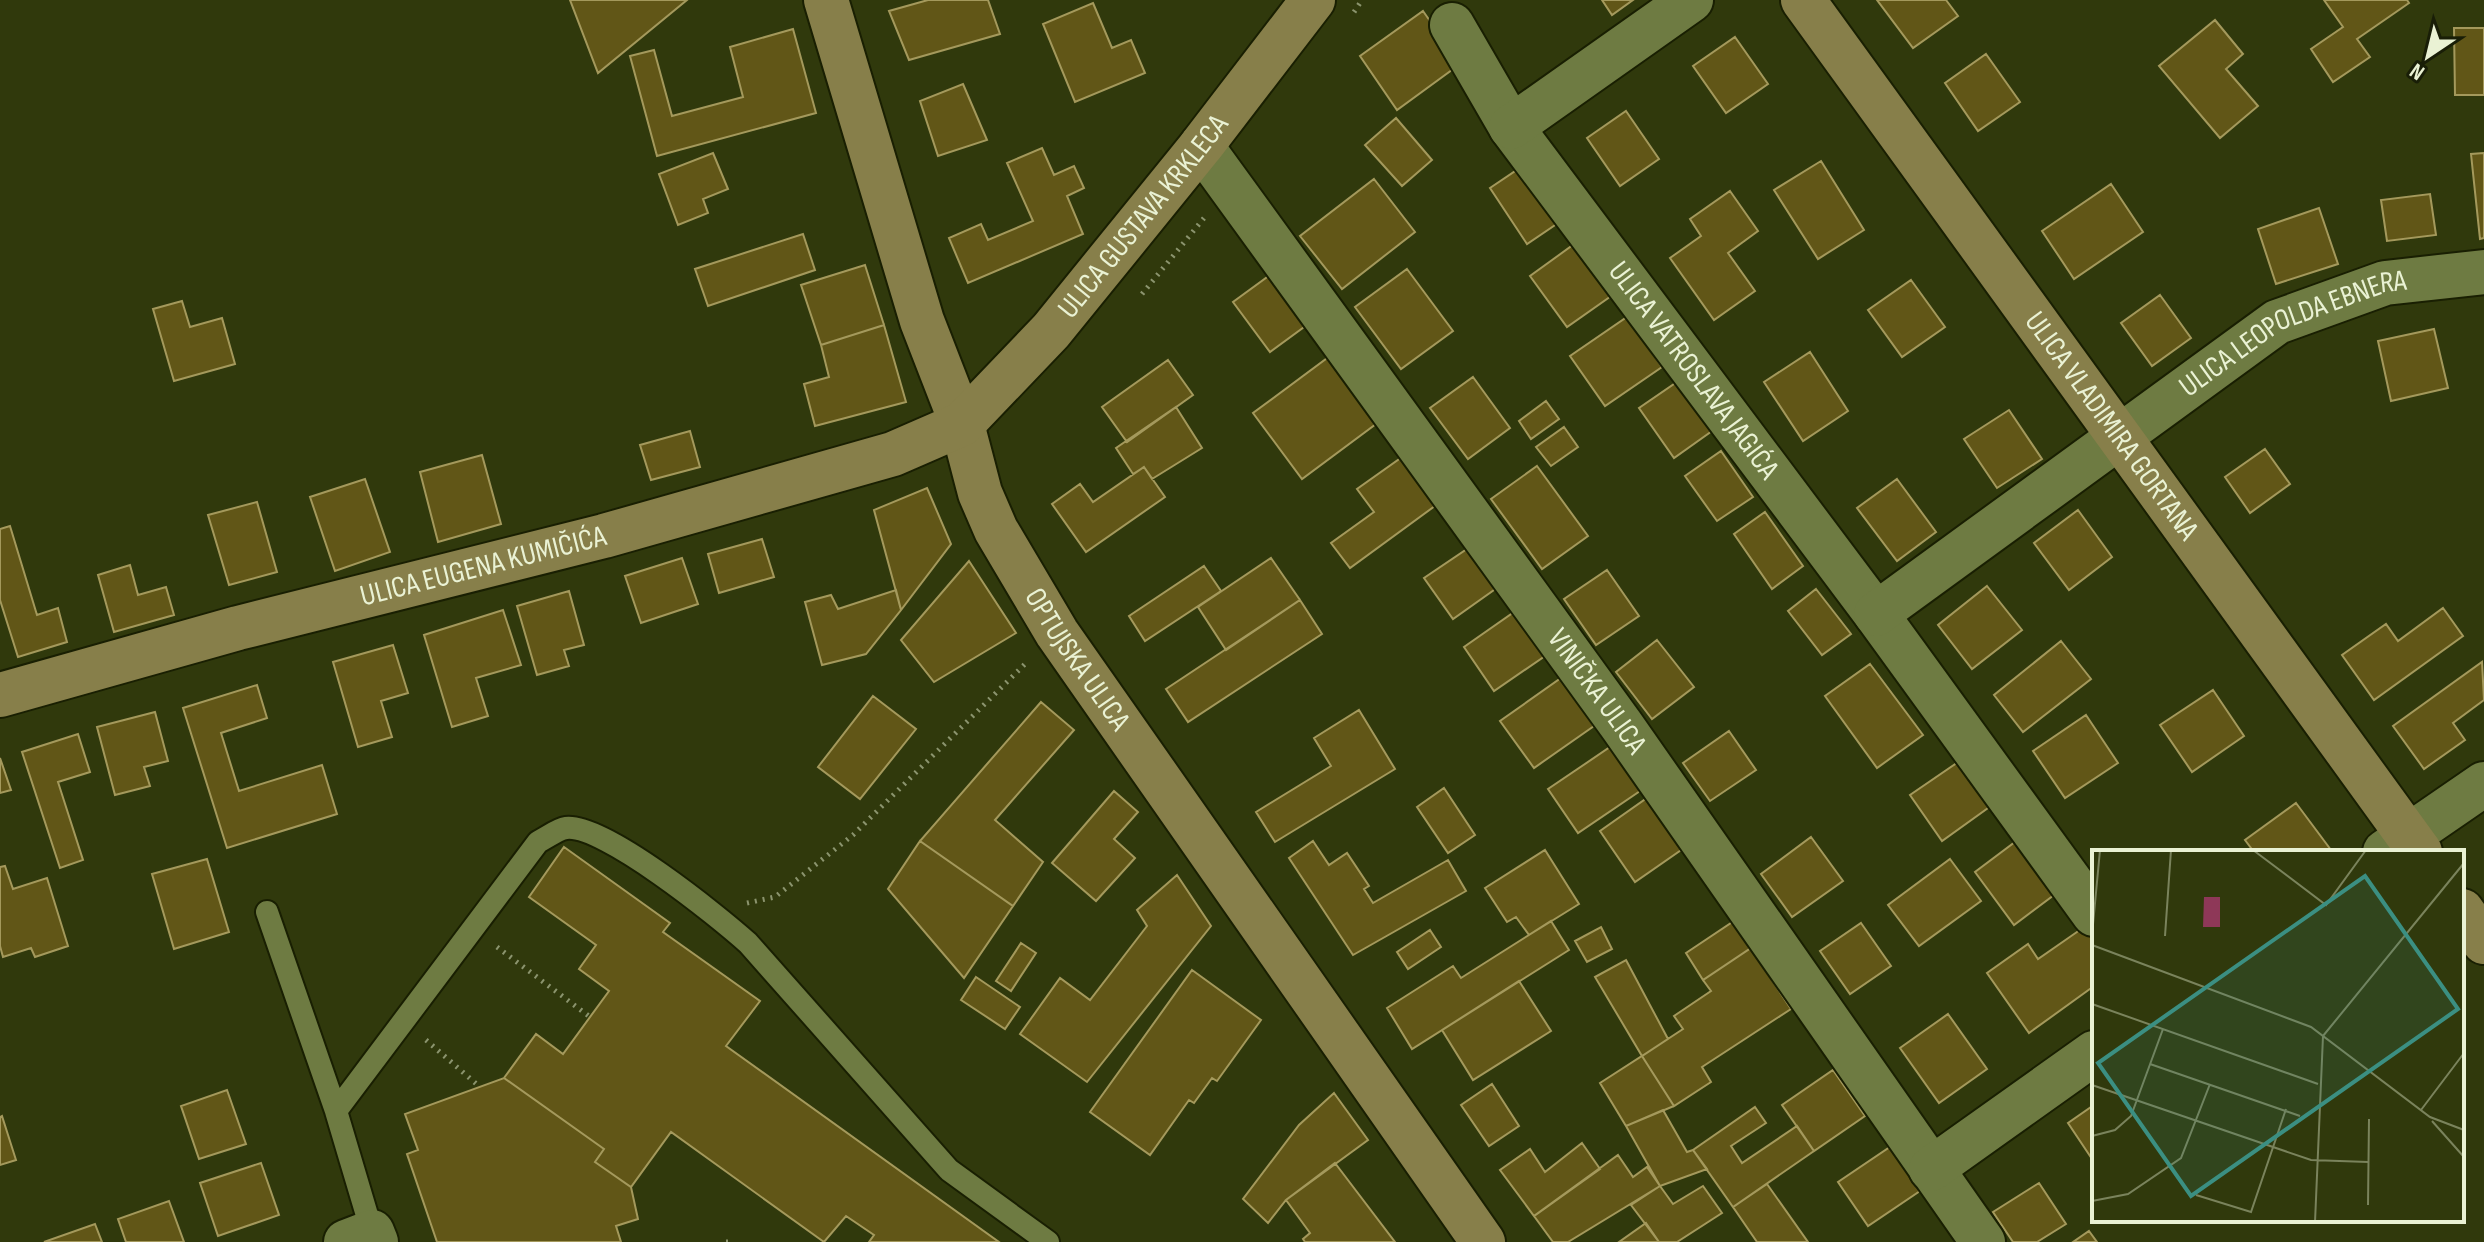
<svg xmlns="http://www.w3.org/2000/svg" width="2484" height="1242" viewBox="0 0 2484 1242" font-family="'Sofia Sans Condensed',sans-serif">
  <rect width="100%" height="100%" fill="#30390c"/>
  <path fill="#615617" stroke="#a4995c" stroke-width="2" d="M570 0H687L598 73Z
    M928 0H988L1000 34 909 60 889 11Z
    M1602 0H1633L1612 15Z
    M1877 0H1946L1958 16 1913 48Z
    M2324 0H2407L2409 3 2357 39 2370 57 2333 82 2311 49 2343 27Z
    M1093 3 1112 48 1131 40 1145 73 1075 102 1043 24Z
    M1423 11 1460 64 1397 110 1360 56Z
    M2215 20 2243 54 2226 69 2258 106 2220 138 2159 66Z
    M2454 28H2484V95H2455Z
    M793 29 816 113 657 156 630 56 654 50 672 116 743 97 730 47Z
    M1735 37 1768 84 1726 113 1693 66Z
    M1986 54 2020 102 1978 131 1945 83Z
    M963 84 987 140 938 156 920 101Z
    M1626 111 1659 159 1620 186 1587 138Z
    M1396 118 1432 160 1402 186 1365 145Z
    M1042 148 1054 175 1074 166 1084 188 1067 196 1083 234 968 283 949 238 981 224 988 240 1033 221 1007 163Z
    M713 153 728 189 703 199 708 213 678 225 659 174Z
    M2484 153V238L2480 239 2471 154Z
    M1821 161 1864 230 1818 259 1774 190Z
    M1527 163 1564 219 1527 244 1490 188Z
    M1374 179 1415 232 1342 289 1300 236Z
    M2111 184 2143 232 2074 279 2042 231Z
    M1730 191 1758 231 1728 253 1755 291 1714 320 1670 258 1701 236 1690 219Z
    M2430 194 2436 235 2387 241 2381 200Z
    M2319 208 2338 264 2276 284 2258 229Z
    M803 234 815 270 708 306 695 269Z
    M1577 242 1614 294 1567 327 1530 276Z
    M865 265 884 325 821 345 801 285Z
    M1278 269 1315 319 1270 352 1233 302Z
    M1407 269 1453 331 1401 369 1355 307Z
    M1911 280 1945 327 1902 357 1868 310Z
    M2160 295 2191 338 2152 366 2121 323Z
    M182 301 190 327 222 318 235 364 174 381 153 309Z
    M1627 317 1662 367 1605 406 1570 356Z
    M884 325 906 402 815 426 804 384 829 377 821 345Z
    M2434 329 2448 388 2391 401 2378 341Z
    M1810 352 1848 411 1803 441 1764 382Z
    M1330 356 1380 421 1302 479 1253 413Z
    M1168 360 1193 395 1127 442 1102 407Z
    M1473 377 1510 428 1468 459 1430 408Z
    M1677 382 1712 431 1674 458 1639 408Z
    M1546 401 1559 419 1531 439 1519 421Z
    M1176 407 1202 448 1152 479 1144 467 1133 474 1116 448Z
    M2009 410 2042 459 1997 488 1964 439Z
    M1564 427 1578 447 1551 466 1536 447Z
    M690 431 700 467 651 480 640 445Z
    M2265 449 2290 484 2250 513 2225 477Z
    M1721 451 1753 497 1717 521 1685 476Z
    M482 455 501 524 438 542 420 472Z
    M1405 455 1439 503 1350 568 1331 543 1374 512 1357 489Z
    M1537 466 1588 536 1542 569 1491 499Z
    M1144 467 1165 497 1086 552 1052 504 1080 484 1093 502Z
    M365 479 390 552 335 571 310 497Z
    M1897 479 1936 532 1897 561 1857 508Z
    M927 488 951 544 901 610 874 510Z
    M257 502 277 572 229 585 208 515Z
    M2078 510 2112 557 2069 590 2034 543Z
    M1765 512 1803 566 1772 589 1734 534Z
    M10 526 37 615 58 608 67 642 18 657 0 600V529Z
    M762 539 774 577 719 593 708 554Z
    M1473 545 1501 585 1453 619 1424 578Z
    M682 558 698 604 641 623 625 576Z
    M1271 558 1300 600 1226 650 1198 607Z
    M969 561 1016 633 934 682 901 640Z
    M130 565 138 595 166 587 174 615 114 632 98 575Z
    M1204 566 1221 591 1145 641 1129 616Z
    M1607 570 1639 616 1596 645 1564 599Z
    M1987 586 2022 630 1972 669 1938 625Z
    M1816 589 1851 634 1822 655 1788 611Z
    M896 590 901 610 866 654 822 665 805 602 831 595 838 609Z
    M569 591 584 645 564 650 569 666 537 675 517 606Z
    M1300 600 1322 634 1188 722 1166 689Z
    M2443 608 2463 636 2374 700 2342 655 2386 624 2398 641Z
    M503 610 521 665 476 678 488 716 452 727 424 635Z
    M1517 610 1548 654 1494 691 1464 647Z
    M1657 640 1694 687 1652 719 1616 672Z
    M2061 641 2091 679 2023 732 1994 695Z
    M393 645 408 693 381 701 392 737 358 747 333 662Z
    M2482 662 2484 700 2453 723 2465 740 2424 769 2393 726Z
    M1870 664 1923 735 1877 768 1825 696Z
    M1561 678 1594 726 1534 768 1500 721Z
    M257 685 267 718 221 733 239 791 322 765 337 814 227 848 183 708Z
    M2213 690 2244 736 2192 772 2160 725Z
    M873 696 916 729 860 799 818 767Z
    M1041 702 1074 730 995 820 1043 862 1013 906 920 841Z
    M1359 710 1395 769 1275 842 1256 812 1331 766 1314 738Z
    M155 712 168 761 144 767 150 786 115 795 97 727Z
    M2086 715 2118 763 2065 798 2033 751Z
    M1729 731 1756 770 1710 801 1683 763Z
    M78 734 90 772 58 782 83 860 60 868 22 752Z
    M1613 745 1643 789 1578 833 1548 789Z
    M0 758 11 790 0 793Z
    M1964 758 1995 803 1942 841 1910 795Z
    M1444 788 1475 835 1448 853 1417 807Z
    M1114 791 1138 812 1114 839 1135 858 1096 901 1052 863Z
    M1647 798 1684 848 1635 882 1600 831Z
    M2296 803 2331 850 2254 852 2245 840Z
    M2023 836 2062 889 2014 925 1975 872Z
    M1811 837 1843 881 1792 917 1761 874Z
    M920 841 1013 906 964 978 888 889Z
    M1313 841 1329 865 1347 853 1369 886 1364 889 1373 903 1448 860 1466 891 1353 955 1289 858Z
    M564 847 670 923 663 932 760 1001 726 1046 999 1242H869L874 1235 846 1216 824 1242 671 1132 631 1187 595 1162 604 1149 504 1078 536 1034 563 1054 609 991 579 969 596 945 529 897Z
    M1545 850 1579 904 1529 935 1516 917 1507 922 1485 888Z
    M207 859 229 932 174 949 152 874Z
    M1950 859 1981 901 1919 946 1888 905Z
    M5 866 13 889 47 878 68 946 35 957 31 948 3 957 0 946V867Z
    M1177 875 1211 926 1087 1082 1020 1034 1060 978 1090 1000 1147 926 1137 910Z
    M1551 921 1569 950 1412 1049 1387 1008 1453 966 1461 978Z
    M1734 921 1751 948 1703 980 1686 953Z
    M1861 923 1891 966 1850 994 1820 951Z
    M2087 925 2094 934V986L2029 1033 1987 973 2028 944 2038 959Z
    M1601 927 1612 949 1587 962 1575 941Z
    M1430 930 1441 947 1408 969 1397 952Z
    M1021 943 1036 953 1011 991 996 981Z
    M1751 948 1791 1009 1702 1067 1711 1082 1674 1106 1642 1056 1683 1029 1674 1016 1711 991 1703 980Z
    M1626 960 1668 1039 1642 1056 1595 977Z
    M1192 970 1261 1020 1217 1081 1212 1078 1194 1103 1189 1100 1150 1155 1090 1112Z
    M976 977 1020 1007 1005 1029 961 1000Z
    M1519 981 1551 1031 1473 1080 1442 1030Z
    M1948 1014 1987 1069 1939 1103 1900 1048Z
    M1642 1056 1674 1106 1626 1126 1600 1083Z
    M1833 1070 1865 1116 1814 1151 1782 1105Z
    M504 1078 604 1149 595 1162 631 1187 638 1219 616 1226 621 1242H437L407 1154 418 1150 405 1114Z
    M1492 1084 1519 1126 1489 1146 1461 1105Z
    M227 1090 246 1144 199 1159 181 1106Z
    M1334 1093 1368 1140 1286 1200 1268 1223 1243 1199 1299 1125Z
    M2094 1105V1162L2068 1123Z
    M1755 1107 1766 1123 1731 1146 1742 1163 1797 1126 1814 1151 1733 1207 1693 1150Z
    M1663 1110 1687 1152 1693 1150 1707 1169 1660 1186 1626 1126Z
    M2 1116 16 1160 0 1165V1117Z
    M1582 1143 1600 1169 1534 1216 1500 1170 1530 1149 1545 1172Z
    M1890 1147 1920 1191 1868 1226 1838 1182Z
    M1618 1155 1633 1177 1647 1167 1660 1186 1568 1242H1553L1534 1216Z
    M261 1163 279 1215 218 1236 200 1183Z
    M1335 1163 1395 1242H1305L1303 1239 1310 1233 1286 1200Z
    M2039 1183 2066 1224 2037 1242H2013L1993 1212Z
    M1767 1184 1808 1242H1757L1733 1207Z
    M1660 1186 1673 1204 1703 1186 1722 1213 1677 1242H1659L1631 1205Z
    M169 1201 184 1242H126L118 1219Z
    M1646 1223 1659 1242H1619Z
    M95 1224 102 1242H44Z
    M2089 1231 2097 1242H2073Z"/>
  <g fill="none" stroke-linecap="round" stroke-linejoin="round">
    <g stroke="#191f02" stroke-width="26">
      <path id="lane" d="M267 912 336 1111 372 1232
        M336 1111 538 842C546 838 558 829 566 828 603 823 719 917 748 943L949 1170 1048 1242"/>
    </g>
    <g stroke="#191f02" stroke-width="48">
      <g id="street">
        <path id="s1" d="M1452 25 1511 127 1876 614 2094 914"/>
        <path d="M1511 127 1691 0"/>
        <path id="s2" d="M1201 146 1622 726 1983 1242"/>
        <path id="s3" d="M1876 614 2277 322 2385 283 2484 272"/>
        <path d="M2385 852 2484 784"/>
        <path d="M1931 1169 2094 1053"/>
        <path d="M346 1242 372 1232 376 1242"/>
      </g>
    </g>
    <g stroke="#191f02" stroke-width="48">
      <g id="secondary">
        <path id="s4" d="M826 0 922 321 962 424 980 493 996 530 1057 633 1483 1242"/>
        <path id="s5" d="M1803 0 2420 852"/>
        <path id="s6" d="M0 695 238 628 604 536 893 454 962 424 1051 331 1201 146 1313 0"/>
        <path d="M2462 911 2484 942"/>
      </g>
    </g>
    <path stroke="#8b946e" stroke-width="5" stroke-dasharray="2 6" stroke-linecap="butt" d="M1354 12 1362 0
      M1142 294 1204 218
      M747 903 775 897 853 835 1028 661
      M497 947 590 1017
      M426 1040 480 1087
      M726 1242H730"/>
    <use href="#lane" stroke="#6e7b42" stroke-width="22"/>
    <use href="#street" stroke="#6e7b42" stroke-width="44"/>
    <use href="#secondary" stroke="#877f4a" stroke-width="44"/>
  </g>
  <g text-anchor="middle" dominant-baseline="central" stroke-width="8" stroke-linejoin="round" paint-order="stroke">
    <g font-size="30" fill="#eaf2d4" stroke="#191e07">
      <text stroke="none"><textPath href="#s6" startOffset="1276">ULICA GUSTAVA KRKLECA</textPath></text>
      <text stroke="none"><textPath href="#s3" startOffset="506">ULICA LEOPOLDA EBNERA</textPath></text>
      <text stroke="none"><textPath href="#s1" startOffset="422">ULICA VATROSLAVA JAGIĆA</textPath></text>
      <text stroke="none"><textPath href="#s5" startOffset="526">ULICA VLADIMIRA GORTANA</textPath></text>
      <text stroke="none"><textPath href="#s6" startOffset="500">ULICA EUGENA KUMIČIĆA</textPath></text>
      <text stroke="none"><textPath href="#s4" startOffset="710">OPTUJSKA ULICA</textPath></text>
      <text stroke="none"><textPath href="#s2" startOffset="674">VINIČKA ULICA</textPath></text>
    </g>
  </g>
  <g transform="translate(2092 850)">
    <rect width="372" height="372" fill="#30390c"/>
    <path d="M112 47H128V77H111Z" fill="#8e3858"/>
    <path fill="none" stroke="#7a835c" stroke-width="2" d="M161 0 234 55 274 0M0 85 8 0M73 86 79 0M0 95 219 177 338 267 372 280M0 154 226 234M231 186 372 13M58 214 208 266M0 235 219 310 276 312M329 260 372 203M340 271 372 307M0 286 23 280 39 266 71 179M104 345 159 362 194 259M0 351 36 344 89 308 118 234M276 355 277 269M223 372 231 186"/>
    <path fill="#3b8f82" fill-opacity="0.15" stroke="#3b8f82" stroke-width="4" d="M273 26 366 159 99 346 6 213Z"/>
    <rect width="372" height="372" fill="none" stroke="#eaf2d4" stroke-width="4"/>
  </g>
  <g transform="translate(2428 56) rotate(215)" stroke="#191e07" stroke-width="6" paint-order="stroke">
  <path d="M0-6L14 30L0 20L-14 30Z" fill="#eaf2d4"/>
  <text y="-12" font-size="22" font-weight="bold" text-anchor="middle" fill="#eaf2d4">N</text>
  </g>
</svg>
